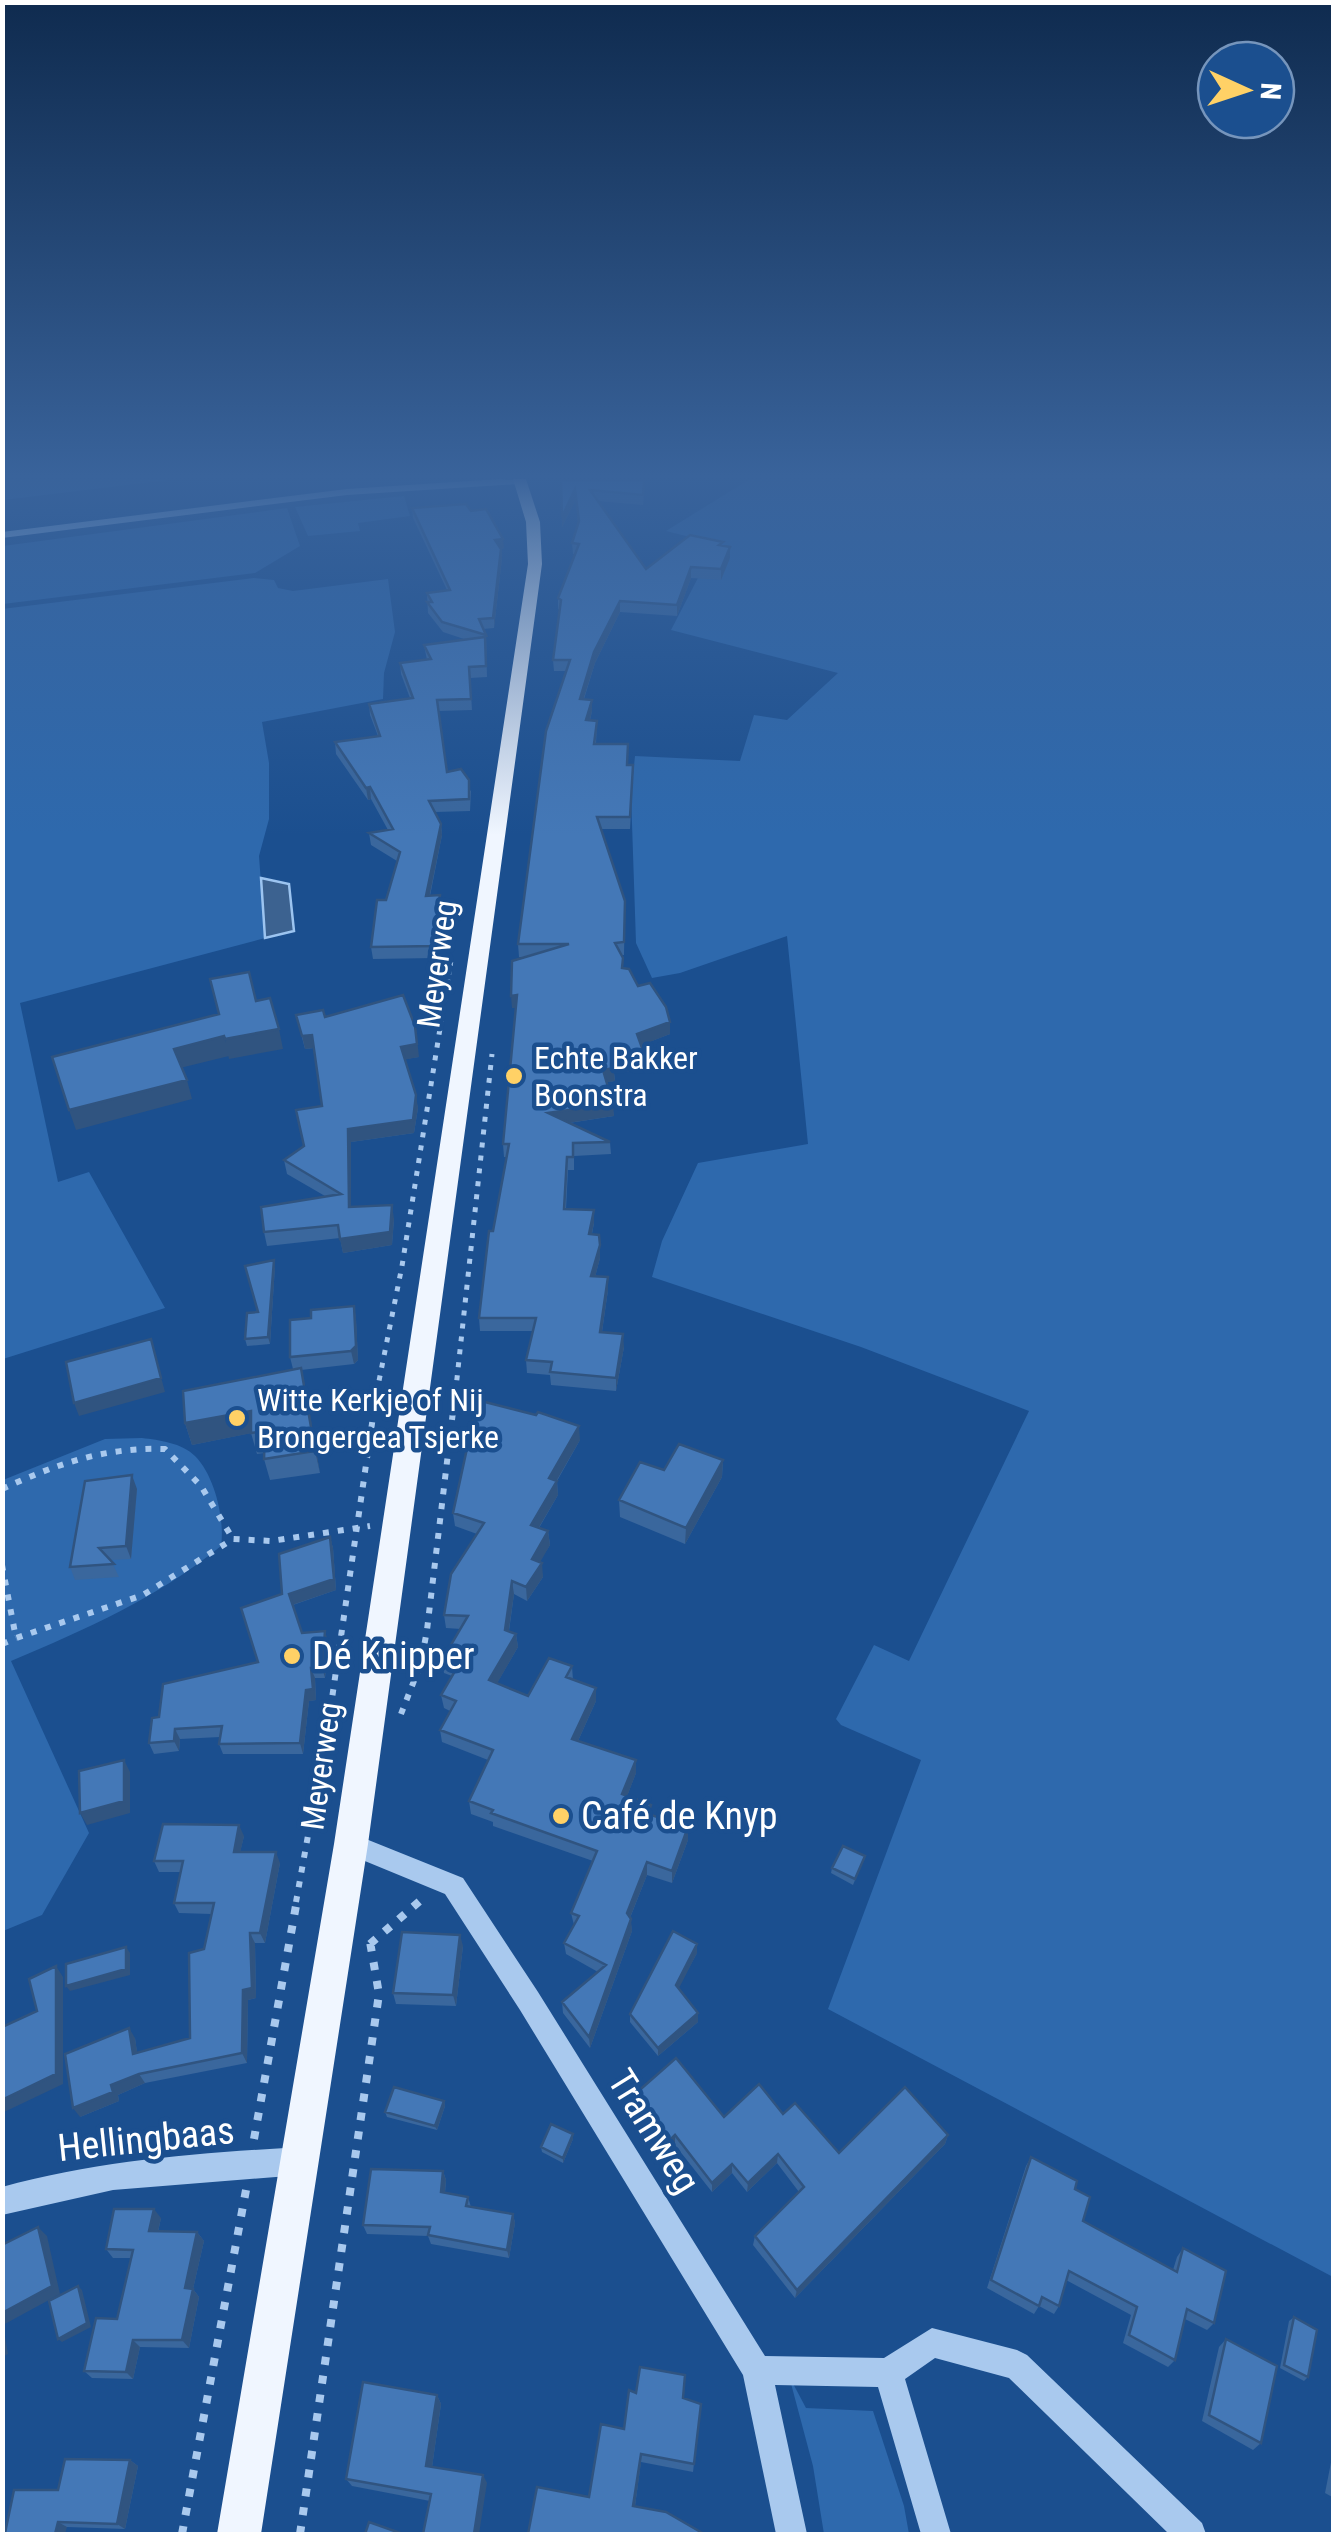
<svg xmlns="http://www.w3.org/2000/svg" width="1336" height="2537" viewBox="0 0 1336 2537" font-family="'Roboto Condensed',sans-serif">
  <rect width="100%" height="100%" fill="#1b4f8f"/>
  <path fill="#2e69ad" d="M3 479H177L3 500Z
    M750 479H1333V2277L828 2009 921 1760 841 1725 836 1719 874 1645 909 1661 1029 1411 861 1347 652 1277 662 1241 698 1163 808 1144 787 936 680 973 652 978 636 943 631 794 635 756 740 761 754 715 787 720 838 673 671 630 700 574 730 547 666 531Z
    M404 496 410 516 358 523 360 531 308 536 295 507Z
    M287 508 300 546 255 573 3 604V546Z
    M254 578 274 580 278 588 293 591 388 579 395 632 384 673 383 699 262 722 269 763V819L259 856 265 938 20 1003 58 1182 89 1172 165 1308 3 1359 2 609Z
    M142 1438C159 1440 182 1443 195 1456 215 1476 225 1520 221 1546 157 1598 87 1629 11 1661L89 1833 42 1915 3 1931V1480L105 1439Z
    M789 2376 806 2408 873 2411 904 2506 909 2534H824L813 2466Z"/>
  <path fill="#3c6290" stroke="#9cc4f0" stroke-width="2.5" d="M261 878 289 884 294 931 265 938Z"/>
  <g fill="none" stroke-linecap="round" stroke-linejoin="round">
    <path stroke="#a9c9ee" stroke-width="4" stroke-dasharray="4 5" stroke-linecap="butt" d="M442 1019 452 957"/>
    <path stroke="#a9c9ee" stroke-width="5" stroke-dasharray="5 8" stroke-linecap="butt" d="M374 1406 402 1266 442 1016
      M454 1406 492 1054"/>
    <path stroke="#a9c9ee" stroke-width="6" stroke-dasharray="6 9" stroke-linecap="butt" d="M2 1489C57 1464 104 1447 165 1449L201 1486 233 1539
      M2 1565 16 1638 143 1595 233 1539 271 1541 370 1526
      M2 1644 16 1638
      M401 1714 421 1663 427 1630 454 1403
      M296 1902 329 1719 375 1403"/>
    <path stroke="#a9c9ee" stroke-width="8" stroke-dasharray="8 11" stroke-linecap="butt" d="M370 1944 421 1900
      M254 2139 297 1900
      M182 2534 246 2190
      M300 2534 379 1994 369 1936"/>
    <path fill="#a9c9ee" fill-rule="evenodd" d="M500 479 524 481 519 484 347 495 2 538V532L347 489Z
      M351 1833 463 1878 538 1992 765 2356 884 2358 932 2328 1017 2350 1027 2355 1202 2523 1206 2534H1169L1009 2378 935 2358 905 2379 951 2534H921L878 2387 775 2385 807 2534H776L743 2375 520 2010 445 1894 343 1852 339 1844 343 1836Z
      M301 2147 311 2151 315 2161 311 2171 301 2175 113 2190 2 2215V2187C101 2160 200 2153 301 2147Z"/>
    <path fill="#f0f6ff" fill-rule="evenodd" d="M513 479H526L540 522 542 564 368 1844 261 2534H217L334 1844 528 564 526 522Z"/>
  </g>
  <path fill="#3a679d" d="M557 480H645L643 505 598 501 646 569 723 546 730 558 721 580 691 578 677 616 620 612 595 663 584 699 592 711 590 720 597 721 596 744 628 765 633 777 630 829H601L625 901 624 955H621L623 968 638 986 670 1034 641 1045 645 1056V1069L614 1073 615 1081 607 1082 614 1116 569 1123 610 1142 611 1154 574 1156V1170H568L566 1209 594 1210V1223L592 1234 600 1258 595 1277H608V1290L602 1332 624 1347 616 1391 551 1385 550 1375 527 1373 526 1360 533 1331H480L479 1318 493 1231 507 1157H504L503 1144 516 1008H512L527 957H519L518 944 566 671H554L553 660 560 610 558 609V598L575 554H573L572 543 578 523 576 499 562 527 561 480Z
    M412 508 504 548 501 549 502 558 494 628 483 629 486 635 487 677 470 678 472 710 438 711 447 772 471 791 470 811 435 812 441 824 442 835 430 896 441 907 435 958 373 959 371 947 397 861 371 845 369 833 388 830 371 799 368 800 336 754 335 742 378 736 370 715 369 704 410 698 401 674 400 663 427 660 424 645 467 640 443 632 428 613 427 593 447 590 413 518Z
    M296 1015 325 1017 419 1057 405 1059 418 1108 414 1133 351 1142V1207L394 1219 392 1245 343 1253 340 1238 267 1246 264 1232 325 1196 287 1174 284 1160 304 1146 322 1106 314 1048 305 1049Z
    M275 1266 270 1344 247 1346 245 1339Z
    M354 1306 356 1319 358 1360 354 1364 301 1370 320 1473 270 1480 264 1459V1453L257 1454 251 1433 192 1445 185 1423 293 1369 290 1357 311 1318Z
    M580 1440 557 1481 558 1495 539 1528 548 1531 550 1545 539 1562 543 1577 527 1601 514 1594 509 1631 516 1634 518 1647 497 1683 528 1696 572 1666 573 1680 596 1688V1701L578 1741 636 1760V1773L627 1796 652 1815 688 1827V1840L672 1883 647 1875 630 1918 632 1931 590 2048 563 2013 562 2002 598 1972 566 1954 564 1943 574 1925 571 1913 593 1861 493 1826V1822L471 1814 469 1801 488 1760 442 1742 440 1730 450 1711 444 1708 441 1695 452 1676 444 1673 442 1660 461 1629 446 1628 444 1615 477 1534 455 1526 453 1513Z
    M723 1460 722 1477 685 1544 620 1517 619 1500 664 1470Z
    M137 1489 131 1559 111 1560 119 1577 75 1580 70 1567Z
    M330 1537 333 1548 336 1590 293 1605 302 1633 328 1642 325 1678H315L316 1700 309 1701 303 1754H223L219 1744 220 1737 180 1739 179 1751 154 1754 149 1743 258 1662 282 1594Z
    M244 1836 240 1852 280 1863 265 1943H255L256 1998 248 2000 247 2063 145 2083 118 2095 119 2101 80 2117 135 2038 137 2053 190 2038 211 1914 179 1913 174 1903 181 1872H159L154 1861Z
    M865 1856 853 1885 831 1873 832 1868Z
    M463 1946 456 2006 396 2004 393 1993Z
    M697 1953 678 1988 698 2022 658 2056 630 2022V2014Z
    M634 2095 724 2117 783 2114 839 2153 948 2135 945 2144 795 2298 753 2245 755 2236 799 2192 777 2163 747 2192 732 2173 712 2192 675 2145 669 2150 634 2105Z
    M444 2101 445 2106 437 2130 387 2117 385 2112Z
    M573 2134V2139L563 2163 542 2152 541 2147Z
    M1031 2157 1075 2189 1083 2221 1173 2270 1177 2257 1183 2248 1214 2323 1207 2330 1185 2319 1175 2360 1168 2367 1123 2343 1131 2315 1066 2280 1059 2306 1054 2314 1039 2306 1034 2314 987 2288 1026 2166Z
    M443 2171 446 2180 445 2193 468 2197 471 2207 513 2214 515 2223 509 2258 431 2244 428 2236 367 2234 363 2225Z
    M161 2218 158 2232H197L204 2241 193 2289 199 2297 189 2348 140 2347 133 2379 92 2378 84 2371 117 2319 131 2258H113L106 2249Z
    M1294 2317 1308 2377 1304 2381 1280 2368 1289 2321Z
    M1226 2339 1261 2443 1253 2450 1202 2421 1219 2347Z
    M636 2393 683 2398 701 2404 693 2472 641 2462 635 2506 589 2497 624 2429Z
    M437 2395 441 2404 432 2467 487 2483 430 2501 352 2486 346 2479Z
    M1334 2447V2498L1325 2493Z
    M130 2460 138 2466 125 2529 67 2527 5 2533 58 2490Z"/>
  <path fill="#305480" d="M575 489 576 499 562 527V517Z
    M503 539 504 548 501 549 502 558 494 628 495 540Z
    M730 547V558L721 580V569Z
    M691 567V578L677 616V605Z
    M620 601V612L595 663 580 710V699L594 652Z
    M592 700V711L587 732 586 720Z
    M370 787 371 799 368 800 366 788Z
    M441 824 442 835 427 908 426 896Z
    M440 895 441 907 435 958 434 946Z
    M517 995 518 1008H512L511 996Z
    M670 1022V1034L637 1047V1034Z
    M279 1029 283 1049 229 1059 225 1039Z
    M312 1035 314 1048 305 1049 302 1036Z
    M224 1036 229 1056 180 1068 174 1049Z
    M417 1039 419 1057 403 1060 401 1047Z
    M645 1056V1069L614 1073 615 1081 603 1083V1070L613 1060Z
    M187 1080 192 1099 76 1130 69 1110Z
    M416 1095 418 1108 414 1133 351 1142V1221L349 1207 348 1129Z
    M613 1104 614 1116 548 1126V1113Z
    M392 1205 394 1219 392 1245 343 1253 340 1239Z
    M594 1210V1223L589 1247V1234Z
    M600 1245V1258L592 1289 591 1276Z
    M274 1260 275 1266 270 1344 268 1337Z
    M608 1277V1290L600 1345V1332Z
    M354 1306 356 1319 358 1360 354 1364 351 1351Z
    M623 1334 624 1347 616 1391V1378Z
    M151 1339 165 1392 79 1416 74 1403Z
    M301 1368 306 1390 320 1473 315 1451Z
    M251 1411 257 1432 192 1445 185 1423Z
    M579 1426 580 1440 550 1492 549 1478Z
    M723 1460 722 1477 685 1544 686 1528Z
    M132 1475 137 1489 131 1559 126 1546Z
    M557 1481 558 1495 532 1539 531 1525Z
    M548 1531 550 1545 534 1573 532 1559Z
    M330 1537 333 1548 336 1590 292 1605 289 1594Z
    M542 1563 543 1577 527 1601 526 1587Z
    M512 1581 514 1594 507 1643 505 1630Z
    M325 1631 328 1642 325 1678 322 1667Z
    M516 1634 518 1647 491 1694 489 1680Z
    M311 1668 315 1678 316 1700 309 1701 303 1754 300 1743 306 1690Z
    M596 1688V1701L573 1752 572 1739Z
    M175 1729 180 1739 179 1751 174 1741Z
    M124 1760 130 1772V1813L87 1825 80 1813Z
    M636 1760V1773L623 1807 622 1794Z
    M239 1825 244 1836 238 1862 234 1852Z
    M688 1827V1840L672 1883V1871Z
    M276 1852 280 1863 265 1943 260 1933Z
    M647 1862V1875L627 1925V1913Z
    M631 1919 632 1931 590 2048 589 2037Z
    M250 1933 255 1943 256 1998 248 2000 247 2063 242 2053 243 1990Z
    M460 1935 463 1946 456 2006 453 1995Z
    M697 1944V1953L676 1994V1985Z
    M126 1947 130 1953V1975L70 1991 66 1986Z
    M56 1966 63 1977V2084L2 2113V2100Z
    M698 2013V2022L658 2056V2048Z
    M129 2028 135 2038 139 2064 133 2054Z
    M139 2074 145 2083 118 2095 119 2101 80 2117 73 2108 111 2085Z
    M444 2101 445 2106 437 2130 435 2126Z
    M573 2134V2139L563 2163V2158Z
    M675 2135V2145L669 2150V2141Z
    M948 2135 945 2144 795 2298 797 2290Z
    M778 2154 777 2163 747 2192 748 2183Z
    M732 2164V2173L712 2192V2183Z
    M443 2171 446 2180 444 2201 441 2192Z
    M154 2209 161 2218 156 2240 149 2231Z
    M513 2214 515 2223 509 2258 507 2250Z
    M38 2227 47 2236 60 2294 3 2325 8 2354 2 2357V2313Z
    M197 2232 204 2241 193 2289 199 2297 189 2348 182 2340 185 2288Z
    M78 2286 82 2290 91 2327 62 2342 58 2339Z
    M133 2340 140 2347 133 2379 126 2372Z
    M437 2395 441 2404 431 2474 426 2466Z
    M641 2454V2462L634 2513 633 2506Z
    M130 2460 138 2466 125 2529 117 2524Z
    M483 2475 487 2483 479 2534H474Z
    M58 2522 67 2527 65 2534H55Z"/>
  <path fill="#4478b7" stroke="#305480" stroke-width="2.5" d="M561 480H644L643 495 590 490 646 569 690 535 723 542 719 545 730 547 721 569 691 567 677 605 620 601 594 652 580 699 592 700 586 720 597 721 594 744H628L627 765H633L630 817H597L625 901 624 942 615 943 623 958 622 968 629 969 638 986 650 983 666 1007 670 1022 637 1034 645 1056 613 1060 614 1068 603 1070 613 1104 548 1113 610 1142 573 1143V1157H567L564 1209 594 1210 589 1234 599 1235 600 1245 591 1276 608 1277 600 1332 623 1334 616 1378 550 1372 552 1362 526 1360 536 1318H479L489 1231H493L509 1144H503L517 995 511 996 512 961 569 944H518L546 731 570 660H553L561 600 558 598 579 544 572 543 579 521 575 489 562 517Z
    M466 504 471 511 486 509 503 539 495 540 501 549 493 618 479 619 486 635 442 622 427 602H432L427 593 450 590 412 508Z
    M485 637 486 666 469 667 471 699 437 700 447 772 461 769 469 780V799L429 801 441 824 426 896 440 895 434 946 371 947 377 900H386L400 852 369 833 393 829 370 787 366 788 335 742 380 736 369 704 413 698 400 663 431 659 424 645Z
    M249 972 256 1001 270 998 279 1029 225 1039 224 1036 174 1049 187 1080 69 1110 52 1057 219 1014 210 979Z
    M403 995 415 1026 417 1044 401 1047 416 1095 413 1120 348 1129 349 1207 392 1205 390 1232 340 1239 338 1225 264 1232 261 1207 341 1194 284 1160 304 1146 296 1110 322 1106 312 1035 302 1036 296 1015 323 1010 325 1017Z
    M274 1260 268 1337 245 1339 247 1313 258 1312 245 1266Z
    M354 1306 356 1346 351 1351 290 1357V1320L311 1318V1310Z
    M151 1339 161 1378 74 1403 66 1362Z
    M301 1368 315 1451 264 1459 265 1431 251 1433V1411L185 1423 183 1391Z
    M481 1401 536 1415 538 1412 579 1426 549 1478 557 1481 531 1525 548 1531 532 1559 542 1563 526 1587 512 1581 505 1630 516 1634 489 1680 528 1696 549 1658 572 1666 566 1677 596 1688 572 1739 636 1760 622 1794 651 1805 648 1814 688 1827 672 1871 647 1862 627 1913 631 1919 589 2037 562 2002 606 1965 564 1943 579 1916 571 1913 597 1851 491 1813 493 1810 469 1801 493 1750 440 1730 456 1701 441 1695 458 1666 442 1660 468 1616 444 1615 451 1574 484 1523 453 1513 474 1416Z
    M679 1444 723 1460 686 1528 619 1500 640 1462 664 1470Z
    M132 1475 126 1546 99 1548 114 1564 70 1567 85 1481Z
    M330 1537 334 1579 289 1594 302 1633 325 1631 322 1667 311 1668 313 1689 306 1690 300 1743 219 1744 222 1726 175 1729 174 1741 149 1743 152 1718 159 1717 163 1684 258 1662 241 1608 282 1594 279 1554Z
    M124 1760V1801L80 1813 79 1771Z
    M163 1824 239 1825 234 1852H276L260 1933H250L252 1988 243 1990 242 2053 139 2074 111 2085 113 2092 73 2108 65 2054 129 2028 133 2054 190 2038 189 1953 204 1949 214 1903H174L183 1861H154Z
    M843 1846 865 1856 855 1879 832 1868Z
    M673 1931 697 1944 676 1985 698 2013 658 2048 630 2014Z
    M402 1932 460 1935 453 1995 393 1993Z
    M126 1947V1969L66 1986V1964Z
    M56 1966V2074L2 2100V2027L37 2011 29 1979Z
    M676 2058 724 2117 759 2084 783 2114 795 2103 839 2153 905 2087 948 2135 797 2290 755 2236 804 2187 778 2154 748 2183 732 2164 712 2183 675 2135 669 2141 634 2095Z
    M394 2087 444 2101 435 2126 385 2112Z
    M551 2124 573 2134 563 2158 541 2147Z
    M1031 2157 1077 2181 1075 2189 1090 2197 1083 2221 1177 2272 1183 2248 1226 2271 1214 2323 1187 2309 1175 2360 1129 2335 1137 2307 1069 2271 1059 2306 1042 2297 1039 2306 991 2280Z
    M371 2169 443 2171 441 2192 468 2197 466 2206 513 2214 507 2250 428 2235 430 2227 363 2225Z
    M114 2209H154L149 2231 197 2232 185 2288 193 2289 182 2340H133L126 2372 84 2371 96 2318 117 2319 133 2250 106 2249Z
    M38 2227 52 2286 2 2313V2245Z
    M78 2286 87 2323 58 2339 49 2301Z
    M1294 2317 1317 2330 1308 2377 1284 2365Z
    M1226 2339 1277 2366 1261 2443 1209 2415Z
    M640 2367 685 2375 683 2398 701 2404 694 2464 641 2454 633 2506 666 2512 704 2534H528L537 2487 589 2497 601 2424 624 2429 629 2390 636 2393Z
    M363 2382 437 2395 426 2466 483 2475 474 2534H423L431 2494 346 2479Z
    M65 2459 130 2460 117 2524 58 2522 55 2534H2L5 2533 14 2490H58Z
    M369 2522 403 2534H365Z"/>
  <linearGradient id="sky" x2="0" y2="1"><stop stop-color="#0f2b4f"/><stop offset="0.57" stop-color="#39639b"/><stop offset="1" stop-color="#39639b" stop-opacity="0"/></linearGradient>
  <rect width="1336" height="835" fill="url(#sky)"/>
  <g fill="#ffd166" stroke="#1b4f8f" stroke-width="4">
    <circle cx="514" cy="1076" r="10"/>
    <circle cx="237" cy="1418" r="10"/>
    <circle cx="292" cy="1656" r="10"/>
    <circle cx="561" cy="1816" r="10"/>
  </g>
  <g text-anchor="middle" dominant-baseline="central" stroke-width="9" stroke-linejoin="round" paint-order="stroke">
    <g font-size="32" fill="#fff" stroke="#1b4f8f">
      <text transform="translate(437 964) rotate(-82)">Meyerweg</text>
      <text transform="translate(321 1766) rotate(-82)">Meyerweg</text>
    </g>
    <g font-size="32" fill="#fff" stroke="#1b4f8f" text-anchor="start">
      <text x="534" y="1058">Echte Bakker<tspan x="534" dy="37">Boonstra</tspan></text>
      <text x="257" y="1400">Witte Kerkje of Nij<tspan x="257" dy="37">Brongergea Tsjerke</tspan></text>
    </g>
    <g font-size="38" fill="#fff" stroke="#1b4f8f" text-anchor="start">
      <text x="312" y="1656">Dé Knipper</text>
      <text x="581" y="1816">Café de Knyp</text>
    </g>
    <g font-size="38" fill="#fff" stroke="#1b4f8f">
      <text transform="translate(654 2131) rotate(58)">Tramweg</text>
      <text transform="translate(146 2139) rotate(-6)">Hellingbaas</text>
    </g>
  </g>
  <rect width="1336" height="2537" fill="none" stroke="#ffffff" stroke-width="10"/>
  <g transform="translate(1246 90) rotate(93)"><circle r="48" fill="#1b4f8f" stroke="#7695bc" stroke-width="2.5"/>
  <path d="M0-8L18 38L0 25L-18 38Z" fill="#ffd166"/>
  <text y="-15" font-size="28" font-weight="bold" text-anchor="middle" fill="#ffffff">N</text>
  </g>
</svg>
